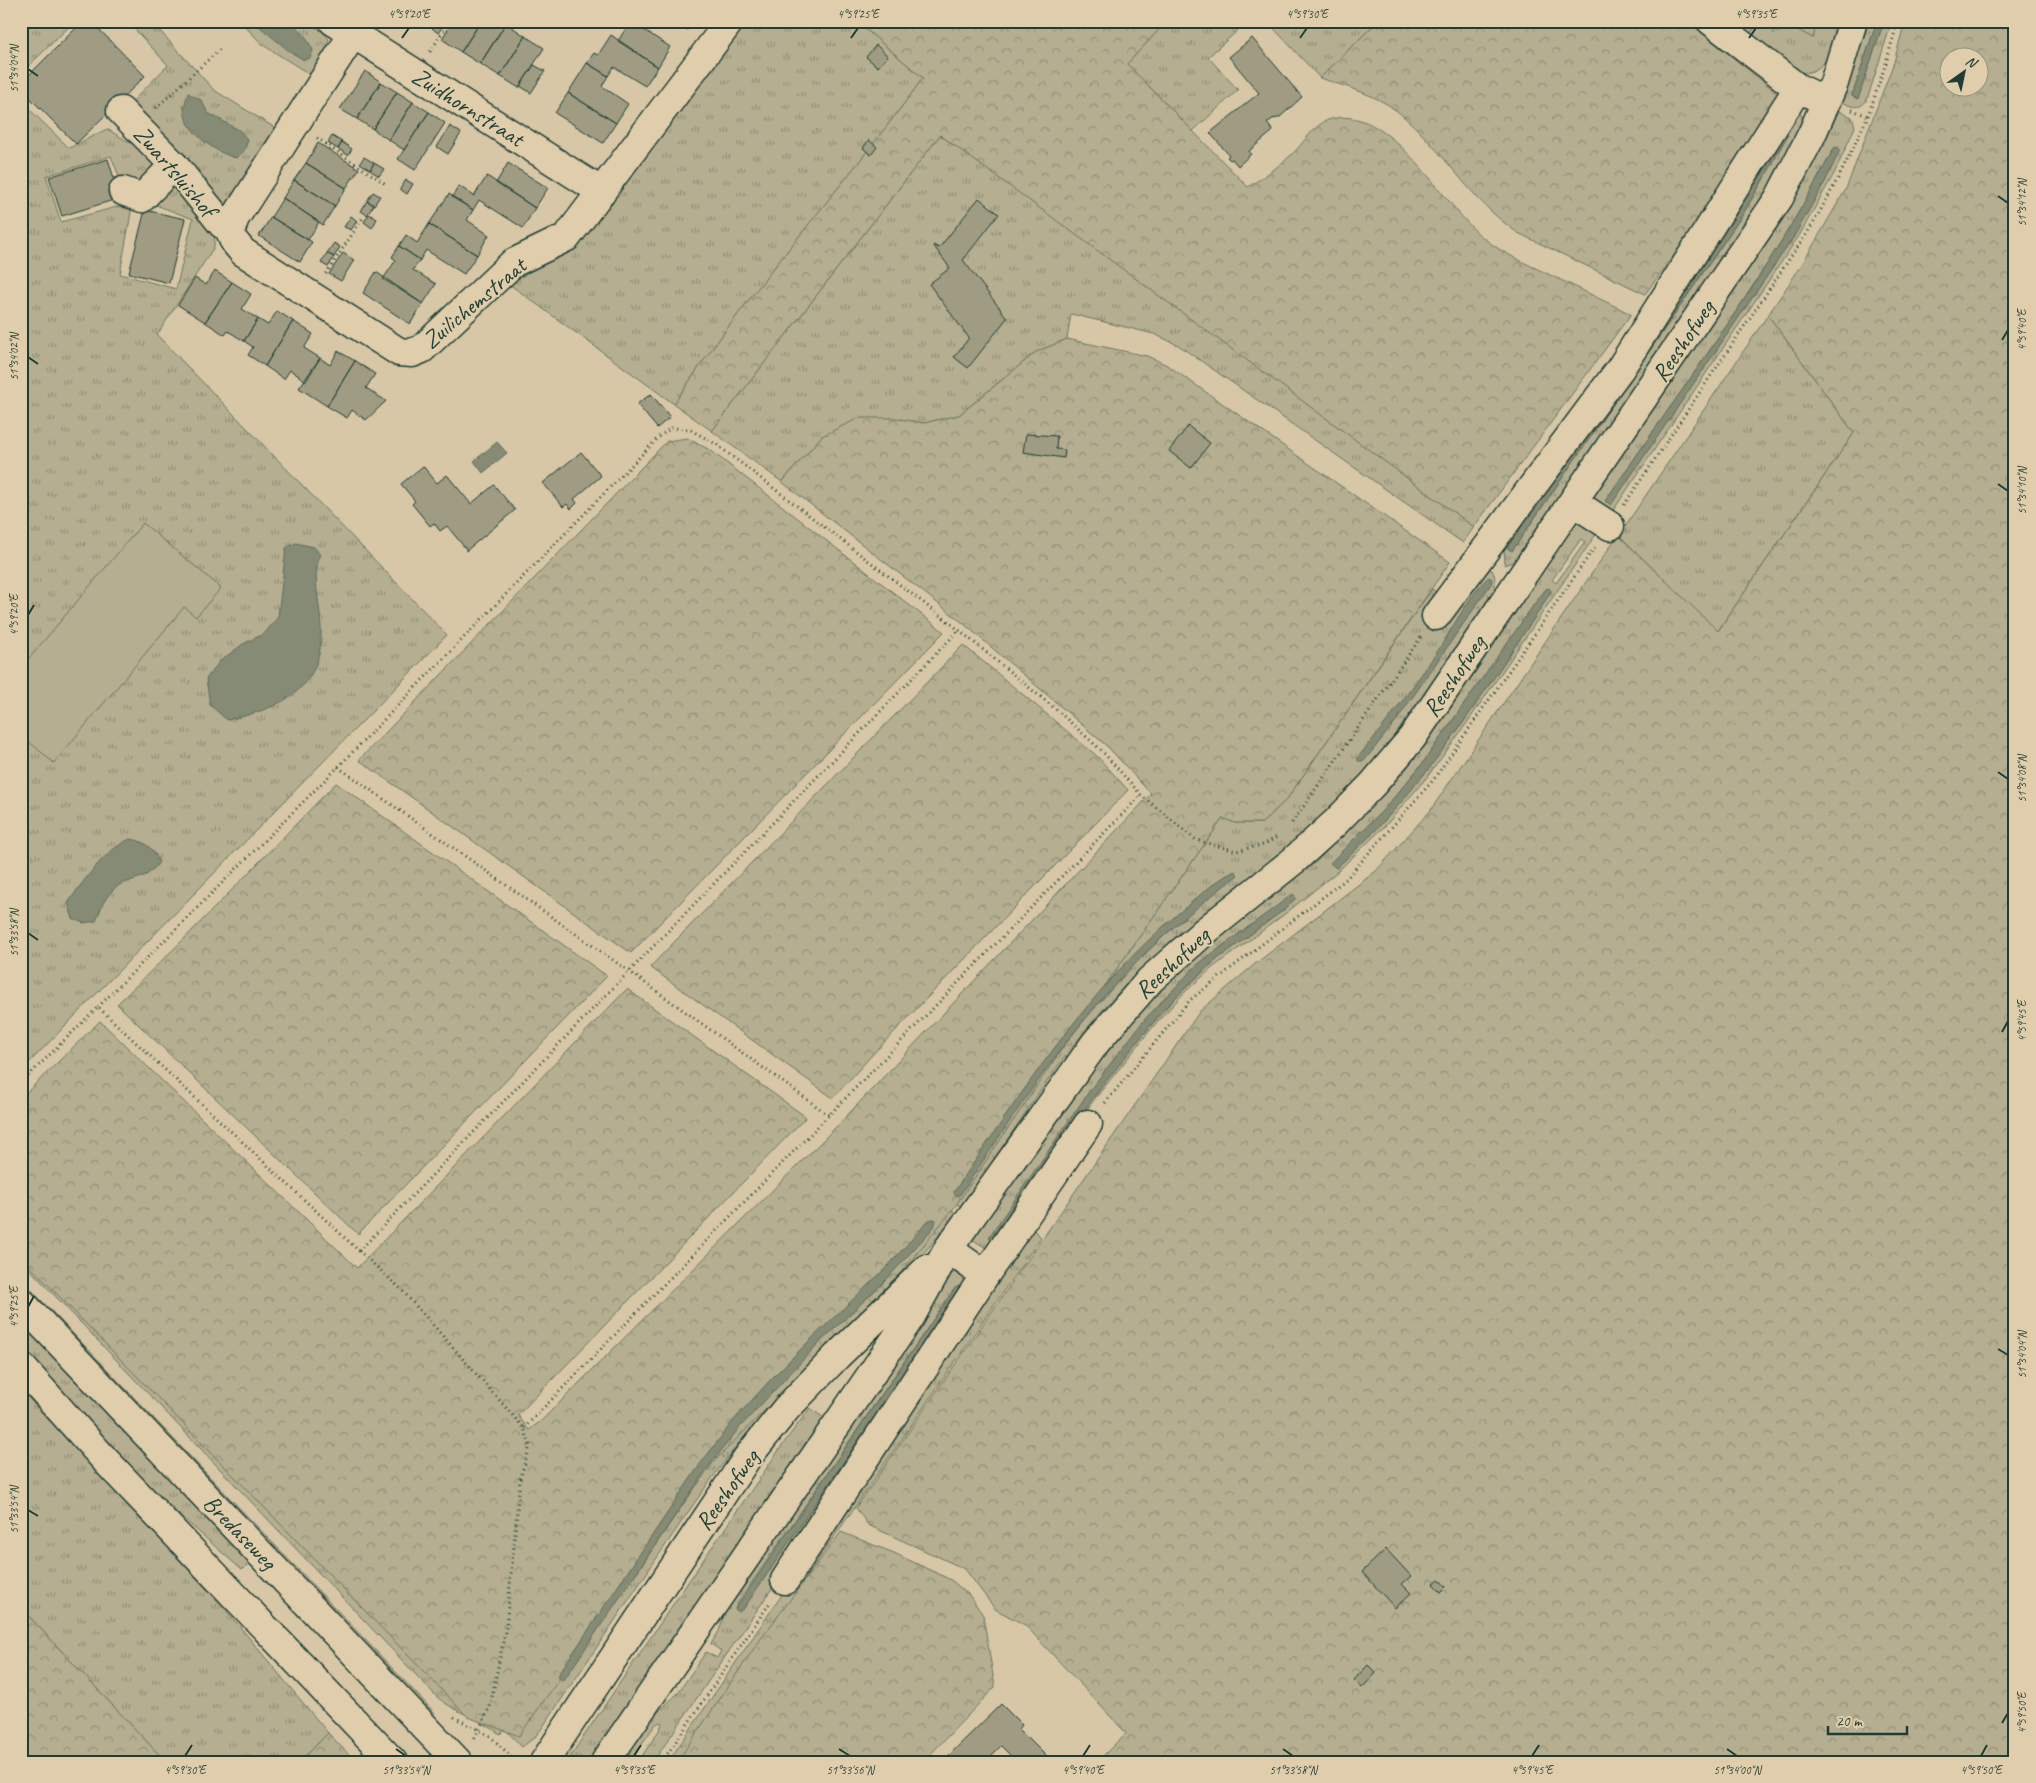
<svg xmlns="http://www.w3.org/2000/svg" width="2036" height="1783" viewBox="0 0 2036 1783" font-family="Caveat,sans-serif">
  <defs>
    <pattern id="grass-tufts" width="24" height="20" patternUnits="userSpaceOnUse" patternTransform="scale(1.25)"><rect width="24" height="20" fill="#b5ae91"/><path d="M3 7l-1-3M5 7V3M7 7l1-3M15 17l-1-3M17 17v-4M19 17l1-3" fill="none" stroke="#938f77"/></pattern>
    <pattern id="forest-crowns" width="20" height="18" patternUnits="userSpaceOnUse" patternTransform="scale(1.25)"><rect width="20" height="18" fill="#b5ae91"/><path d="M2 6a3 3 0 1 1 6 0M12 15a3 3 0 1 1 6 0" fill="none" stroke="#938f77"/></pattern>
  </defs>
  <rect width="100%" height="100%" fill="#d7c7a6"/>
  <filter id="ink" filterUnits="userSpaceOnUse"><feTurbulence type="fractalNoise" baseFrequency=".02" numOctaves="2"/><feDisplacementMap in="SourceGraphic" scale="10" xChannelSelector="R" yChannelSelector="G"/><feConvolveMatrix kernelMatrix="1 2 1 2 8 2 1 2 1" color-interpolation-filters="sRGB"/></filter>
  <g filter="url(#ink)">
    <path fill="url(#grass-tufts)" stroke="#6a7662" fill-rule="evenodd" d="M21 21H75L21 73Z
      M127 21H141L159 30 214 90 280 131 227 214 130 104 168 65Z
      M240 21H306L324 33 329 39 325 56 314 77 263 45Z
      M745 21H856L923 78C843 189 749 290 674 404L509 284 576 244Z
      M1167 21H1248L1208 57 1238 90 1193 131 1127 64Z
      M1267 21H1378L1320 78Z
      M1722 21H1735L1750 33 1762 21H1781L1813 38 1817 21H1825L1823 26 1830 28 1831 21H1839C1831 47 1830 75 1796 73Z
      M1869 21H1877L1852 96 1858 99 1884 21H1892L1867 100C1859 111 1851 106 1841 102Z
      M1794 99 1803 119 1768 190 1748 221 1515 561 1505 565 1504 547ZM1774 162 1743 214 1691 291 1512 551 1508 548 1730 220 1758 175Z
      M21 101 69 148 107 129 161 161 142 193 123 186 111 156 46 176 61 222 124 205 132 207 120 274 176 289 193 219 156 205 153 198 175 178 215 228 214 247 157 335 447 635 21 1071Z
      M1838 111 1852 117 1855 127 1835 172 1799 236 1608 518 1592 500 1776 229C1799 191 1821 152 1838 111ZM1834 148 1826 180 1793 238 1610 504 1606 500C1684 385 1770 272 1834 148Z
      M940 135 1073 231 1474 527 1463 543 1178 345 1154 334 1071 314 1067 339 1036 352 959 415 924 423 893 418 822 436 782 482 712 431Z
      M1768 315 1854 433 1717 632 1619 535Z
      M1578 519 1601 527 1467 723 1428 776 1386 825 1338 871 1286 913 1211 969 1185 992 1157 1022 1093 1101 993 1252 973 1240 1077 1090 1137 1016 1169 982 1199 955 1317 861 1389 789 1415 758 1446 715ZM1581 539 1585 542 1556 583 1552 580ZM1546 589 1551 591 1541 608 1463 723 1426 772 1387 817 1347 858 1330 863 1386 807 1422 764ZM1293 895 1285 909 1223 954 1177 996 1127 1053 1076 1121 1090 1090 1164 998 1213 953Z
      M1486 565C1496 570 1496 581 1494 591 1441 671 1389 753 1319 820 1288 849 1253 873 1220 900 1183 929 1149 960 1117 994 1056 1059 1012 1136 961 1207L949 1198C1021 1102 1087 1004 1177 924L1097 997 1223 818 1235 823H1262L1287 799 1432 589 1458 606Z
      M944 1204 956 1213C897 1294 815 1354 750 1430 718 1467 691 1508 663 1549 623 1608 583 1668 542 1728L535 1737 522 1747 505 1729 500 1734C480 1719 457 1713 438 1698L21 1260V1244L638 1571 706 1470Z
      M1032 1228 1041 1237 679 1762H668Z
      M955 1272H960L968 1279 786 1568 653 1762H638L660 1729 662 1723 660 1722 655 1725 629 1762H617L638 1731 677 1694 706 1652 717 1658 721 1651 711 1644 719 1631 731 1593 948 1276ZM955 1288 959 1293 744 1608 739 1611 735 1609 737 1604Z
      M21 1279 435 1713 432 1716 21 1284Z
      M21 1324 249 1563 242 1570 159 1497 72 1406 21 1348Z
      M21 1390 225 1609 328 1733 300 1762H166L21 1608Z
      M810 1408 827 1420 594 1762H575L569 1758 699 1566 786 1440Z"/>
    <path fill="url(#forest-crowns)" stroke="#6a7662" fill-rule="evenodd" d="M856 21H1167L1127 64 1248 187C1262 178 1278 167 1290 156 1303 145 1312 126 1328 120 1390 99 1444 209 1486 240 1504 254 1525 263 1546 273 1574 286 1602 300 1631 314L1474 527 940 135 712 431 674 404C749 290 842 189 923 78Z
      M1378 21H1687L1780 95 1736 173 1645 294 1518 233C1470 201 1442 147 1397 111 1375 94 1346 87 1320 78Z
      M1735 21H1762L1750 33Z
      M1781 21H1817L1813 38Z
      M1905 21H2015V1762H1097L1126 1733 1025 1625 995 1609 965 1569 868 1525 856 1508 1200 1011 1255 964 1376 871 1430 811 1618 535 1718 631 1854 433 1768 315 1801 266 1846 189 1894 62ZM1948 58H1978V88H1948Z
      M1067 339 1147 356 1167 365 1450 562 1287 799 1262 823H1235L1223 818 1097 997 954 1208 903 1270 712 1464 519 1736 468 1717 21 1257V1098L100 1021 357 1268 627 989 806 1117 518 1415 529 1430 541 1421 839 1124 1151 794 1108 747 963 623 782 482 822 436 859 418H893L924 423 959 415 1036 352Z
      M687 438 710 450 944 632 631 953 359 760 667 441Z
      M963 645 1097 756 1128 790 872 1055 833 1098 650 967Z
      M336 783 607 976 358 1234 117 1004 184 939Z
      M841 1532 894 1553 951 1580 969 1595 983 1615 995 1687 923 1762H677L757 1644Z
      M21 1608 166 1762H21Z
      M328 1733 356 1762H300Z"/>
    <path fill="#b5ae91" stroke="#6a7662" d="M143 523 221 588 196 617 184 607 54 763 21 735V668Z"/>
    <path fill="#868b74" stroke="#5d6c5a" d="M253 21H290L305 36 313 50 310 58 304 60 289 51Z
      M1877 21H1884L1858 99 1852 96Z
      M188 93 201 100 208 113 239 130 248 140 244 151 236 158C216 153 185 132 184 109 184 104 187 98 188 93Z
      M1785 132 1788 135 1743 214 1512 551 1507 548 1730 220Z
      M1838 147 1840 150 1826 180 1793 238 1611 505 1605 501C1684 385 1770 273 1834 148Z
      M497 442 507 453 483 473 474 461Z
      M296 543 314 547 320 555C311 580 321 604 321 630 323 691 278 709 227 720L210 705 206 679 220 661 243 644 265 633 278 617 286 548Z
      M1489 577 1492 579 1491 584 1396 721 1364 761H1358V757C1388 722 1415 684 1441 646 1451 630 1475 587 1489 577Z
      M1549 588 1551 591 1541 608C1479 699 1420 795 1336 868L1330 863 1386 807 1422 764 1535 603 1546 589Z
      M130 839C145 841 153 848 159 862 145 884 127 876 113 890 104 898 100 911 96 921L84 923 73 919 68 903C84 880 104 851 130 839Z
      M1235 871 1238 875C1196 908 1154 941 1118 981 1057 1046 1010 1122 960 1195H955L954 1192C1022 1092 1087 990 1180 912 1197 898 1215 880 1235 871Z
      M1293 894 1296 898 1285 909 1207 967 1162 1011 1093 1098 995 1241 989 1237 1090 1090 1145 1019 1198 964Z
      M934 1219 936 1220 934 1227 885 1281 816 1346 740 1427 706 1470 566 1677 562 1680 558 1677 560 1672 701 1463 733 1421 772 1378 807 1343 887 1267 928 1221Z
      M959 1286 960 1287 959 1293 744 1608 739 1612 735 1609 955 1288Z"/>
    <path fill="#9f9c83" stroke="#1f3d34" d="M83 21H91L145 76 76 144 21 89V83Z
      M436 21 445 23 438 33 432 28Z
      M453 21H481L461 52 442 39Z
      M481 21H503L506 23 480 64 461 52Z
      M628 21H649L644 30 670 47 658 67 618 41 630 22Z
      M674 21H692L687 30Z
      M506 23 525 36 500 76 480 64Z
      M611 35 658 67 645 86 614 67 608 76 587 63 594 53 598 55Z
      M525 36 544 48 519 88 500 76Z
      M1252 38 1302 97 1280 117 1275 119 1274 118 1267 123 1273 131 1249 151 1251 154 1238 166 1232 159 1230 160 1227 157 1229 155 1210 133 1259 93 1229 57Z
      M876 45 888 56 878 67 866 57Z
      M587 63 608 76 602 86 628 104 616 123 568 93Z
      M534 65 545 71 531 93 520 86Z
      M365 71 381 82 357 119 340 109Z
      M381 82 397 92 373 129 357 119Z
      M397 92 413 102 389 140 373 129Z
      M568 93 616 123 603 143 555 113Z
      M413 102 429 112 404 150 389 140Z
      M429 112 445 123 415 170 398 159Z
      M450 126 461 133 448 154 437 147Z
      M332 136 342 142 338 149 328 143Z
      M869 140 877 147 871 155 863 148Z
      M342 142 352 149 348 155 338 149Z
      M318 143 359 169 346 188 306 163Z
      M364 157 374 163 370 170 360 163Z
      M108 159 120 198 62 216 49 177Z
      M306 163 346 188 335 206 294 180Z
      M374 163 384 169 379 176 370 170Z
      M508 163 548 188 535 208 496 183Z
      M487 176 535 208 523 228 479 200 473 210 452 197 459 186 474 196Z
      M294 180 335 206 323 225 283 198Z
      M406 180 413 184 407 194 400 189Z
      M373 192 380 196 374 205 367 201Z
      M449 194 473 210 467 220 489 235 477 255 429 224Z
      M283 198 319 222 308 240 271 217Z
      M979 198 999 214 963 260 1007 318 968 368 954 357 969 338 929 284 950 268 933 245 939 248Z
      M367 201 374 205 367 215 361 211Z
      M145 210 185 219 169 283 129 273Z
      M369 214 377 219 372 228 364 222Z
      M351 216 357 221 351 230 344 227Z
      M271 217 312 242 300 262 259 236Z
      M429 224 477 255 464 274 426 250 420 260 399 246 406 235 417 243Z
      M334 243 340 247 334 257 327 253Z
      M399 246 420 260 413 270 436 284 423 304 383 279 396 260 392 257Z
      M327 253 334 257 328 267 321 263Z
      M343 253 354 260 341 281 329 274Z
      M215 271 232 282 205 322 178 305 195 278 206 285Z
      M376 272 423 304 410 324 363 293Z
      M232 282 251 294 242 309 258 319 244 341 228 331 225 335 205 322Z
      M277 311 293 321 265 366 248 355 253 347 244 341 258 319 268 325Z
      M293 321 313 334 304 348 320 358 306 381 290 370 284 379 265 366Z
      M338 351 355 361 327 406 299 388 320 358 330 365Z
      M355 361 375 374 366 388 386 401 366 420 352 410 347 418 327 406Z
      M651 394 670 417 657 428 637 404Z
      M1188 426 1210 443 1191 468 1169 451Z
      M1026 434 1057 436 1056 449 1065 450 1064 458 1023 452Z
      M581 452 601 476 574 499 577 503 571 509 567 504 563 507 543 483Z
      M423 466 437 483 447 475 471 504 494 485 515 510 466 551V549L447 526 440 531 434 523 430 526 412 504 415 501 401 484Z
      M1386 1549 1411 1576 1402 1584 1411 1593 1395 1608 1362 1572Z
      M1439 1579 1446 1587 1441 1592 1433 1584Z
      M1368 1665 1376 1673 1362 1688 1354 1680Z
      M1001 1704 1022 1725 1019 1729 1051 1761 1054 1758 1057 1762H1017L1001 1746 985 1762H942Z"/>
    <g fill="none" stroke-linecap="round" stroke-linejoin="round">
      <g stroke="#1f3d34" stroke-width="31">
        <path id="minor" d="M333 21 602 192
          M1711 21 1798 88 1815 96
          M353 34 235 218C228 236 231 238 243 252L399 352 412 353 422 349 513 263 567 237 730 21
          M121 111 174 165 222 224 231 229
          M123 191 142 198 174 165
          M1573 502 1610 526
          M1436 616 1620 369 1798 88
          M948 1249 985 1275
          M785 1580 985 1275 1088 1124
          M544 1762 747 1458 786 1409 837 1356 927 1269
          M605 1762 910 1318 948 1249 1096 1042 1150 980 1204 932 1293 861 1335 823 1373 784 1412 738 1779 198 1812 134 1834 83 1853 21"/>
      </g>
      <g stroke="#1f3d34" stroke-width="31">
        <path id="major" d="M21 1302 458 1762
          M21 1366 106 1461 393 1762"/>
      </g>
      <path stroke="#1f3d34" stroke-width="3" stroke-dasharray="1 4" stroke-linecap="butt" d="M302 23 303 21
        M430 52 450 21
        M156 108 220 49
        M1852 110 1868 116
        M317 138 387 185
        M326 274 364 216
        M1624 505 1813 224 1841 173 1868 116 1885 66 1898 21
        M338 767 630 972 830 1116
        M1292 823 1421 637
        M98 1007 338 767 660 436 671 428 689 429 716 444 959 630 1059 712 1102 751 1141 795 1196 840 1236 851 1263 845 1277 837
        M21 1083 98 1007 359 1251 401 1289 524 1428 530 1446 520 1479 506 1627 490 1707 474 1739
        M1105 1103 1190 1000 1345 880 1434 779 1595 547
        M359 1251 959 630
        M21 1267 31 1277
        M524 1428 1141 795
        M454 1717 490 1736 517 1762
        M662 1762 771 1601"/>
      <use href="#minor" stroke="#dfcdab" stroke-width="28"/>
      <use href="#major" stroke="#dfcdab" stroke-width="28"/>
    </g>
  </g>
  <path fill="none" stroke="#1f3d34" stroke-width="2" d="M402 38 409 28M851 38 858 28M1300 38 1307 28M1749 38 1756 28M28 69 38 76M1998 196 2008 203M2002 340 2008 330M28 357 38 364M1998 484 2008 491M28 615 34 605M1998 772 2008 779M28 933 38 940M2002 1032 2008 1021M28 1307 34 1296M1998 1349 2008 1355M28 1510 38 1516M2002 1723 2008 1713M396 1749 406 1756M839 1749 850 1756M1283 1749 1293 1756M1727 1749 1737 1756M185 1756 192 1745M634 1756 641 1745M1083 1756 1090 1745M1532 1756 1539 1745M1981 1756 1987 1745"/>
  <g text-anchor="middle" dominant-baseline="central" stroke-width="4" stroke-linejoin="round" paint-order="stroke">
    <g font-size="24" fill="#1f3d34" stroke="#dfcdab">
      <text transform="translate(468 107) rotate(32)">Zuidhornstraat</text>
      <text transform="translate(175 171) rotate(49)">Zwartsluishof</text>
      <text transform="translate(474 303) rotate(-40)">Zuilichemstraat</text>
      <text transform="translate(1683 341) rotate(-56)">Reeshofweg</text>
      <text transform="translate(1454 676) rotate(-56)">Reeshofweg</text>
      <text transform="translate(1172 963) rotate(-43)">Reeshofweg</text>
      <text transform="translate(727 1490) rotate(-55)">Reeshofweg</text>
      <text transform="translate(240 1532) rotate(46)">Bredaseweg</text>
    </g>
  </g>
  <rect width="2036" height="1783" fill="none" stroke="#dfcdab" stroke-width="55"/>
  <g transform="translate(1964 72) rotate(33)"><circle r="24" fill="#dfcdab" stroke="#92937b"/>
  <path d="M0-4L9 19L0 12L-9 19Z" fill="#1f3d34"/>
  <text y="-8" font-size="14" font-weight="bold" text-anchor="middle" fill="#1f3d34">N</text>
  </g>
  <path d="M1828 1726v8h79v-8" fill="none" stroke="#1f3d34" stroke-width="2.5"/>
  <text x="1836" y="1726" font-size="15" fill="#1f3d34" stroke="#dfcdab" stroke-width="4" paint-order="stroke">20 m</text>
  <rect x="28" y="28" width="1980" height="1728" fill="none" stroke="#1f3d34" stroke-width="2"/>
  <g font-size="12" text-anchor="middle" fill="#1f3d34">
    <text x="409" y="18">4°59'20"E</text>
    <text x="858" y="18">4°59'25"E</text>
    <text x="1307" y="18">4°59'30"E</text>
    <text x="1756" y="18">4°59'35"E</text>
    <text transform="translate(14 69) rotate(-90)" y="4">51°34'04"N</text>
    <text transform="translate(2022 203) rotate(-90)" y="4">51°34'12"N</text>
    <text transform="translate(2022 330) rotate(-90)" y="4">4°59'40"E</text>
    <text transform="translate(14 357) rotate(-90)" y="4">51°34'02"N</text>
    <text transform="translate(2022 491) rotate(-90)" y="4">51°34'10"N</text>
    <text transform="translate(14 615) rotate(-90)" y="4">4°59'20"E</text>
    <text transform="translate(2022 779) rotate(-90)" y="4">51°34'08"N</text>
    <text transform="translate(14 933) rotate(-90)" y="4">51°33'58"N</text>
    <text transform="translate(2022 1021) rotate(-90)" y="4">4°59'45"E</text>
    <text transform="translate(14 1307) rotate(-90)" y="4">4°59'25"E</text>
    <text transform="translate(2022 1355) rotate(-90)" y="4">51°34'04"N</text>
    <text transform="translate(14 1510) rotate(-90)" y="4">51°33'54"N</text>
    <text transform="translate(2022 1713) rotate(-90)" y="4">4°59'50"E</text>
    <text x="185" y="1774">4°59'30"E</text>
    <text x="406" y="1774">51°33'54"N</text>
    <text x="634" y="1774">4°59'35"E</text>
    <text x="850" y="1774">51°33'56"N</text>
    <text x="1083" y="1774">4°59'40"E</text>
    <text x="1293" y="1774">51°33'58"N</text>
    <text x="1532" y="1774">4°59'45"E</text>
    <text x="1737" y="1774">51°34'00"N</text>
    <text x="1981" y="1774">4°59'50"E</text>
  </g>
</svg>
